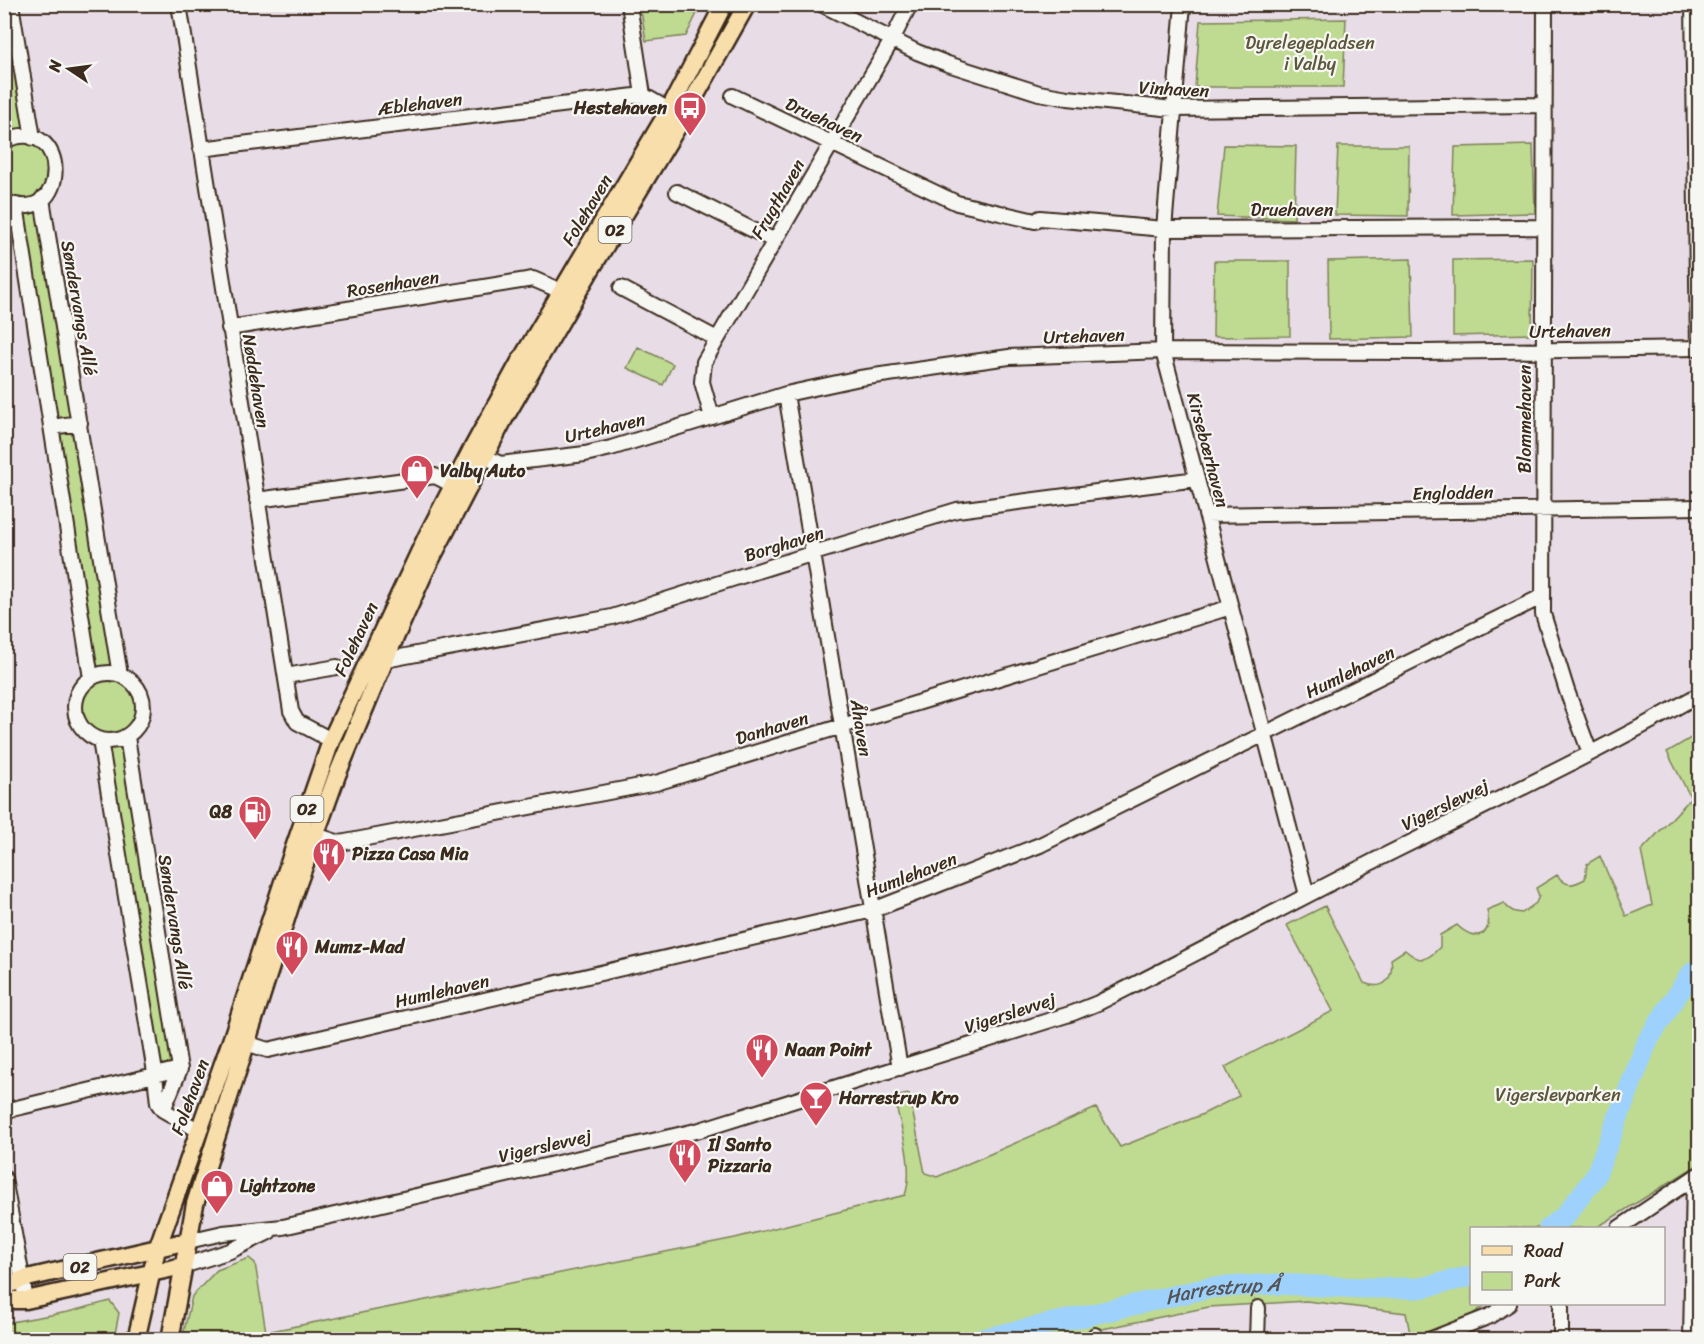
<svg xmlns="http://www.w3.org/2000/svg" width="1704" height="1344" viewBox="0 0 1704 1344" font-family="Sriracha,sans-serif">
  <rect width="100%" height="100%" fill="#e8dde7"/>
  <filter id="ink" filterUnits="userSpaceOnUse"><feTurbulence type="fractalNoise" baseFrequency=".0167" numOctaves="2"/><feDisplacementMap in="SourceGraphic" scale="12" xChannelSelector="R" yChannelSelector="G"/><feConvolveMatrix kernelMatrix="1 2 1 2 8 2 1 2 1" color-interpolation-filters="sRGB"/></filter>
  <g filter="url(#ink)">
    <path fill="#bfda91" stroke="#7d8258" stroke-width="1.5" d="M4 5 25 126V129L13 132 9 131 5 105Z
      M640 5V4L701 5 686 36 646 41Z
      M1346 19 1343 87H1195L1200 21Z
      M24 142 45 150 52 178C38 196 27 208 5 191V149L10 145Z
      M1224 145 1296 146 1294 219 1217 216Z
      M1533 145 1535 213 1453 215 1455 147Z
      M1338 146H1409L1408 216 1335 215Z
      M34 208 38 209 72 416 55 419 23 213Z
      M1411 259 1413 337 1329 339 1328 261Z
      M1533 259 1532 334 1453 336V260Z
      M1214 261H1290V336L1213 337Z
      M638 347 673 364 663 385 627 368Z
      M74 430 112 663 111 666 99 669 96 668 58 435 59 432Z
      M83 708a28 28 0 1 1 56 0a28 28 0 1 1-56 0Z
      M1699 733V1164L1596 1228H1472V1304H1487L1471 1315 1411 1339 1406 1313 1306 1301 1209 1307 1088 1332 1065 1340H182L192 1296 217 1270 249 1258 255 1263 266 1332 735 1238 905 1195C915 1167 900 1125 894 1097L909 1094 925 1173 937 1177 1096 1108 1120 1147 1201 1115 1239 1096 1225 1067 1333 1011 1287 925 1325 906 1364 983C1384 991 1394 979 1391 959L1405 950C1420 963 1426 962 1440 947V935L1457 925C1475 943 1494 936 1487 910L1504 903C1509 910 1513 912 1522 913L1536 903 1539 896 1536 888 1557 875C1566 887 1572 886 1585 879L1587 864 1600 856 1626 916 1652 905 1641 851 1691 798 1667 752Z
      M125 745 175 1062 159 1065 109 748Z
      M110 1301 119 1313 114 1339H5V1323L68 1312Z"/>
    <g fill="none" stroke-linecap="round" stroke-linejoin="round">
      <g stroke="#9ed2fc" stroke-width="21">
        <path d="M1549 1228 1565 1216 1595 1177 1648 1040 1690 975 1700 967"/>
        <path id="s1" d="M978 1340 1208 1288 1275 1284 1364 1288H1420L1472 1276"/>
      </g>
      <g stroke="#3b2a1e" stroke-width="18">
        <path id="minor" d="M11 4 33 138
          M179 4 291 711 297 722 331 740
          M629 4 643 95 669 110
          M821 4 917 52 948 64 1039 93 1068 98 1173 109 1544 105
          M1183 4 1164 229 1163 351 1307 895
          M1545 4 1543 614 1567 691 1590 753
          M1693 4 1698 348
          M733 96 957 203 1035 221
          M4 141C72 110 71 232 4 201
          M201 149 643 95
          M677 192 775 241
          M42 199 120 675
          M16 205 91 678
          M1040 218 1164 229 1544 227
          M621 288 717 339
          M229 328 533 279 561 291
          M786 394 900 1068
          M712 417 702 382 704 362 892 40 910 4
          M51 427 80 423
          M484 456 500 464 585 454 611 448 786 394 860 378 1009 357 1163 351 1423 352 1700 348
          M257 500 435 476 453 485
          M1206 515 1700 507
          M385 660 612 617 814 553 957 510 1197 479
          M75 707a34 34 0 1 1 68 0a34 34 0 1 1-68 0Z
          M286 676 337 667
          M127 737 180 1069 163 1110
          M100 740 154 1066 158 1103 163 1110 198 1130
          M315 835 340 843 656 783 1231 607
          M246 1043 268 1050 873 910 1040 845 1543 596
          M4 1111 180 1069
          M4 1178 26 1300
          M1619 1228 1698 1175
          M188 1241 223 1233 283 1227 700 1130 1073 1013 1098 1003C1188 958 1278 910 1368 864 1479 808 1592 756 1700 694
          M183 1266 230 1251 269 1232
          M1094 1340 1095 1335
          M1257 1340 1258 1308
          M1429 1340 1490 1316 1509 1304
          M1561 1340V1304
          M1691 1340 1694 1178"/>
      </g>
      <g stroke="#3b2a1e" stroke-width="21">
        <path id="major" d="M4 1287 23 1279 188 1241
          M4 1300H26L183 1266
          M136 1340 157 1249 232 1038 294 848 332 738 427 536 472 449 519 363 669 110 724 4
          M170 1340 195 1204 293 897 337 775 385 660 425 571 504 419 590 271 684 116 747 4"/>
      </g>
      <use href="#minor" stroke="#f6f6f2" stroke-width="14"/>
      <use href="#major" stroke="#f8deab" stroke-width="16"/>
    </g>
  </g>
  <defs>
    <g id="bus-pin" transform="scale(1.725)"><path d="M0 17L-7.5 6A9.5 9.5 0 1 1 7.5 6Z" fill="#d1495b" stroke="#f6f6f2"/><path d="M-5-6H5V4H4V6H2V4H-2V6H-4V4H-5ZM-3.5-4V0h7V-4ZM-3.5 1.2v1.5H-2V1.2ZM2 1.2v1.5H3.5V1.2Z" fill="#fff"/></g>
    <g id="shop-pin" transform="scale(1.725)"><path d="M0 17L-7.5 6A9.5 9.5 0 1 1 7.5 6Z" fill="#d1495b" stroke="#f6f6f2"/><path d="M-5-2.5h2.3a2.7 3.5 0 0 1 5.4 0H5L5.5 6h-11ZM-1.5-2.5h3a1.5 2.3 0 0 0-3 0Z" fill="#fff"/></g>
    <g id="fuel-pin" transform="scale(1.725)"><path d="M0 17L-7.5 6A9.5 9.5 0 1 1 7.5 6Z" fill="#d1495b" stroke="#f6f6f2"/><path d="M-5.5-6h7V0h2V4h1.3V-2.5L3-4.5l.8-.8L6-3V5H2.5V1h-1V6h-7ZM-4.2-4.7v3.2H.2V-4.7Z" fill="#fff"/></g>
    <g id="restaurant-pin" transform="scale(1.725)"><path d="M0 17L-7.5 6A9.5 9.5 0 1 1 7.5 6Z" fill="#d1495b" stroke="#f6f6f2"/><path d="M-5-6h1v4h1v-4h1v4h1v-4h1v5L-1.5 .5V6h-2V.5L-5-1ZM5-6V6H3V1.5H1.5Q1.5-4 5-6Z" fill="#fff"/></g>
    <g id="bar-pin" transform="scale(1.725)"><path d="M0 17L-7.5 6A9.5 9.5 0 1 1 7.5 6Z" fill="#d1495b" stroke="#f6f6f2"/><path d="M-6-5H6L.8 .8V4.5H3.5V6h-7V4.5H-.8V.8Z" fill="#fff"/></g>
  </defs>
  <g fill-rule="evenodd">
    <use href="#bus-pin" x="690" y="108"/>
    <use href="#shop-pin" x="417" y="471"/>
    <use href="#fuel-pin" x="255" y="812"/>
    <use href="#restaurant-pin" x="329" y="854"/>
    <use href="#restaurant-pin" x="292" y="947"/>
    <use href="#restaurant-pin" x="762" y="1050"/>
    <use href="#bar-pin" x="816" y="1098"/>
    <use href="#restaurant-pin" x="685" y="1155"/>
    <use href="#shop-pin" x="217" y="1186"/>
  </g>
  <g text-anchor="middle" dominant-baseline="central" stroke-width="4.5" stroke-linejoin="round" paint-order="stroke">
    <g fill="#f6f6f2" stroke="#73675e" stroke-width="1.5">
      <rect x="598.5" y="217" width="33" height="26" rx="4.5"/>
      <rect x="290.5" y="796" width="33" height="26" rx="4.5"/>
      <rect x="63.5" y="1254" width="33" height="26" rx="4.5"/>
    </g>
    <g font-size="16" font-weight="bold" fill="#3b2a1e">
      <text x="615" y="230">O2</text>
      <text x="307" y="809">O2</text>
      <text x="80" y="1267">O2</text>
    </g>
    <g font-size="18" fill="#5c563b" stroke="#f6f6f2">
      <text x="1310" y="43">Dyrelegepladsen<tspan x="1310" dy="21">i Valby</tspan></text>
      <text x="1558" y="1095">Vigerslevparken</text>
    </g>
    <g font-size="18" fill="#3b2a1e" stroke="#f6f6f2">
      <text transform="translate(1174 89) rotate(3)">Vinhaven</text>
      <text transform="translate(420 104) rotate(-7)">Æblehaven</text>
      <text transform="translate(824 120) rotate(25)">Druehaven</text>
      <text transform="translate(778 199) rotate(-60)">Frugthaven</text>
      <text transform="translate(587 210) rotate(-59)">Folehaven</text>
      <text x="1292" y="210">Druehaven</text>
      <text transform="translate(393 284) rotate(-9)">Rosenhaven</text>
      <text transform="translate(79 308) rotate(80)">Søndervangs Allé</text>
      <text transform="translate(1570 331) rotate(-1)">Urtehaven</text>
      <text transform="translate(1084 336) rotate(-2)">Urtehaven</text>
      <text transform="translate(256 381) rotate(81)">Nøddehaven</text>
      <text transform="translate(1525 419) rotate(-90)">Blommehaven</text>
      <text transform="translate(605 428) rotate(-13)">Urtehaven</text>
      <text transform="translate(1208 450) rotate(75)">Kirsebærhaven</text>
      <text transform="translate(1453 493) rotate(-1)">Englodden</text>
      <text transform="translate(784 544) rotate(-17)">Borghaven</text>
      <text transform="translate(356 639) rotate(-65)">Folehaven</text>
      <text transform="translate(1350 672) rotate(-26)">Humlehaven</text>
      <text transform="translate(772 728) rotate(-17)">Danhaven</text>
      <text transform="translate(861 728) rotate(81)">Åhaven</text>
      <text transform="translate(1445 805) rotate(-26)">Vigerslevvej</text>
      <text transform="translate(911 875) rotate(-21)">Humlehaven</text>
      <text transform="translate(175 922) rotate(81)">Søndervangs Allé</text>
      <text transform="translate(442 991) rotate(-13)">Humlehaven</text>
      <text transform="translate(1010 1013) rotate(-18)">Vigerslevvej</text>
      <text transform="translate(190 1097) rotate(-70)">Folehaven</text>
      <text transform="translate(545 1146) rotate(-13)">Vigerslevvej</text>
    </g>
    <g font-size="18" font-weight="bold" fill="#3b2a1e" stroke="#f6f6f2" text-anchor="start">
      <text x="667" y="108" text-anchor="end">Hestehaven</text>
      <text x="440" y="471">Valby Auto</text>
      <text x="232" y="812" text-anchor="end">Q8</text>
      <text x="352" y="854">Pizza Casa Mia</text>
      <text x="315" y="947">Mumz-Mad</text>
      <text x="785" y="1050">Naan Point</text>
      <text x="839" y="1098">Harrestrup Kro</text>
      <text x="708" y="1145">Il Santo<tspan x="708" dy="21">Pizzaria</tspan></text>
      <text x="240" y="1186">Lightzone</text>
    </g>
    <g font-size="20" font-style="italic" fill="#545456" stroke="#f6f6f2">
      <text stroke="none"><textPath href="#s1" startOffset="250">Harrestrup Å</textPath></text>
    </g>
  </g>
  <rect width="1704" height="1344" fill="none" stroke="#f6f6f2" stroke-width="24"/>
  <rect x="12" y="12" width="1680" height="1320" fill="none" stroke="#3b2a1e" stroke-width="2" filter="url(#ink)"/>
  <rect x="1470" y="1227" width="195" height="78" fill="#f6f6f2" stroke="#aba49d" stroke-width="1.5"/>
  <rect x="1482" y="1246" width="30" height="9" fill="#f8deab" stroke="#aba49d" stroke-width="1.5"/>
  <text x="1524" y="1257" font-size="18" fill="#3b2a1e">Road</text>
  <rect x="1482" y="1272" width="30" height="18" fill="#bfda91" stroke="#aba49d" stroke-width="1.5"/>
  <text x="1524" y="1287" font-size="18" fill="#3b2a1e">Park</text>
  <g transform="translate(69 69) rotate(283)" stroke="#f6f6f2" stroke-width="4.5" paint-order="stroke">
  <path d="M0-4.5L10 22L0 15L-10 22Z" fill="#3b2a1e"/>
  <text y="-9" font-size="16" font-weight="bold" text-anchor="middle" fill="#3b2a1e">N</text>
  </g>
</svg>
